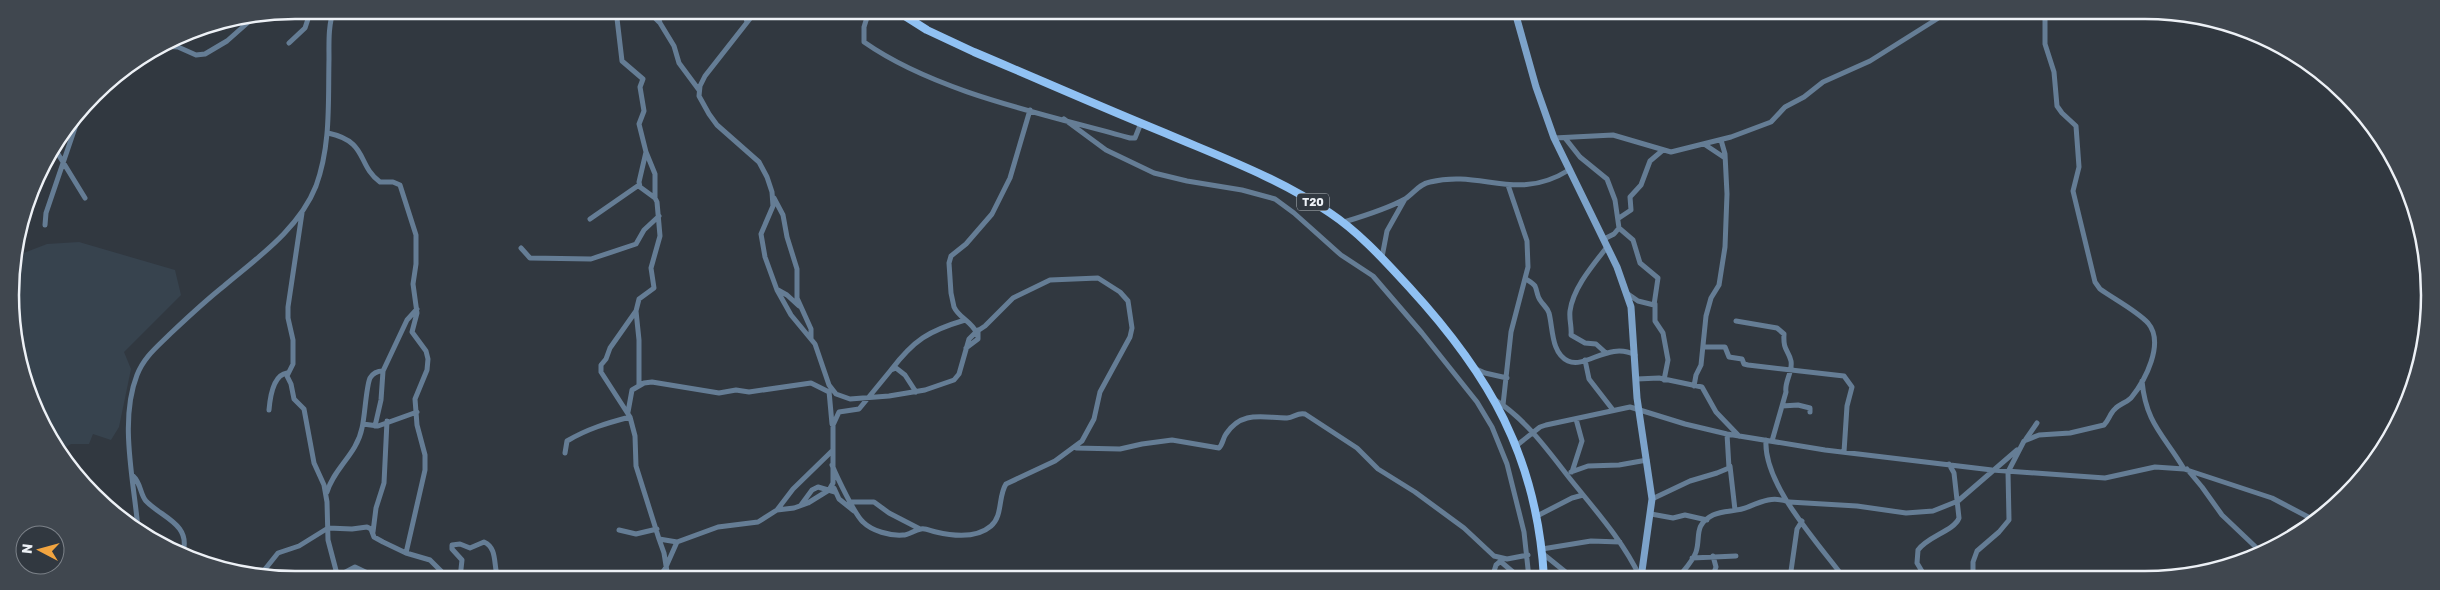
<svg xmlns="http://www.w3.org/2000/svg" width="2440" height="590" viewBox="0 0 2440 590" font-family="Rubik,sans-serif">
  <rect width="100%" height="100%" fill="#313840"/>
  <path fill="#37434e" d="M79 242 175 270 181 295 124 352 131 369 119 427 111 440 93 434 89 444H71L60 451 25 386 11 276 16 256 47 244Z"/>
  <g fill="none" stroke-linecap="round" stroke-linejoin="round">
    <path stroke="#657d95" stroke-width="5" d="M616 10 622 61 643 79 640 87 644 111 639 124 646 152 639 182 640 187 655 198 657 202 660 236 651 268 654 288 639 299 636 311 610 348 606 359 601 365V372L630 417 635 436 636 466 659 539 677 542 718 527 758 522 777 510 794 508 808 503 829 490 833 483V425L839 412 859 409 891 370 896 368 905 375 916 392
      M647 10 659 22
      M656 10 660 23 674 46 679 63 699 90
      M744 11 747 22
      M756 11 705 76 700 86 699 96 709 114 717 125 759 162 767 177 772 192 773 206 761 234 765 257 777 290 791 315 815 344 829 385 836 394 850 399 889 396 925 390 954 380 959 374 969 339 976 332 985 326 1013 298 1050 280 1098 278 1120 292 1128 301 1132 328 1130 337 1100 392 1094 419 1082 441 1055 461 1006 484C998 496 1003 516 991 526 976 539 953 536 936 532 931 531 926 528 921 529 914 530 909 535 903 535 890 536 872 531 863 522 855 515 837 477 832 465
      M869 11 864 27V42C937 93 1045 114 1130 138H1135L1141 123
      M289 43 305 28 311 10
      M163 46 178 47 196 55 205 54 227 41 253 18
      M1064 119 1106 150 1154 173 1187 181 1242 190 1275 199 1294 213 1341 255 1373 276 1422 333 1477 402 1492 427 1507 464 1524 532 1529 578
      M328 133C369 142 356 164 380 182H393L400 185 416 235V264L413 284 417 313 412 332 426 351 428 359 427 370 415 399 417 425 425 455V470L406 553
      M1554 138 1613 135 1671 152 1731 137 1771 122 1785 107 1804 97 1823 82 1870 61 1948 12
      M1565 138 1580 157 1607 179 1615 200 1619 228 1614 234 1604 239
      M1704 144 1725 158
      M55 149 85 198
      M646 152 655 174V198
      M774 198 783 215 787 237 797 269V298L811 329V338
      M302 213 288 307V318L293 340V364L287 376 291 384 294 399 304 409 314 463 324 485 327 502 328 540 338 578
      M1619 218 1631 210 1630 197 1641 185 1650 161 1663 150
      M590 219 639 185
      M1344 222C1364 216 1387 209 1405 199 1414 193 1419 184 1430 182 1482 169 1516 203 1569 170
      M45 225 46 213 78 119
      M1619 228 1633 240 1640 263 1658 278 1654 305 1638 301 1628 294
      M521 248 530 258 591 259 636 244 644 230 659 216
      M1382 257 1387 231 1405 199
      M1526 279C1529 281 1533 283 1535 286 1537 290 1537 296 1540 300 1543 305 1547 307 1549 313 1553 328 1551 353 1568 361 1586 369 1609 341 1635 355
      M778 290 787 295 799 306
      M1655 304V321L1663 333 1668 360 1664 380
      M636 311 639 340V385
      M1736 321 1777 328 1784 334C1783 351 1788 349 1791 361 1793 372 1784 382 1786 392L1772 441
      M976 332C971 321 959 318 954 307L951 293 949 263 951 256 966 244 992 214 1010 178 1030 110
      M1703 347H1725L1729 357 1742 359 1744 364 1748 365 1844 376 1852 387 1847 406 1844 452
      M966 348 978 339V330
      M1606 353 1596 344 1585 343 1571 335C1572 327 1569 320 1570 311 1573 288 1593 265 1607 247
      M1585 360 1589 379 1613 410
      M1476 369 1485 373 1507 378
      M891 370C914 340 928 331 965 320
      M1637 379 1659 378 1702 387 1716 412 1739 436
      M2142 381C2146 424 2164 435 2184 469
      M1694 386 1696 375 1701 365 1706 316 1711 298 1719 285 1725 247 1727 194 1725 154 1721 140
      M829 391 832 424
      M1495 400C1526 419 1549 452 1571 480 1596 511 1623 541 1640 577
      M1503 405 1511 332 1528 267 1527 241 1508 185
      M1782 406 1798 405 1810 408V412
      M269 410C270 398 273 375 287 373
      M628 412 632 390 644 383 652 382 719 393 736 390 749 392 811 383 829 392
      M363 424 378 426 417 412
      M375 426 381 400 383 371
      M2026 439 2037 423
      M1766 440C1763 484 1818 543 1844 578
      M1516 446 1540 427 1546 425 1630 407 1685 424 1727 434 1825 450 1992 470 2105 478 2155 467 2184 469 2272 498 2314 520
      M1076 448 1120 449 1142 444 1172 440 1219 448C1223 444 1223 438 1226 434 1242 410 1263 418 1287 418 1294 418 1297 412 1305 414L1357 448 1378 469 1415 492 1464 528 1494 556 1507 559 1528 555
      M565 453 567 441C587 429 607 423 630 417
      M1730 466 1735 510
      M2187 469 2202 487 2222 515 2262 553
      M1571 472 1588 466 1619 465 1647 460
      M1572 472 1582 441 1576 419
      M133 476C141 483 140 494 146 501 161 517 191 524 183 552
      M834 488 839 499 854 511
      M327 492C334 468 357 454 362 428 365 416 366 387 370 378 373 373 378 371 383 371L407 320 417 309
      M1652 499 1690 481 1717 473 1729 468 1727 434
      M852 502H874L889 513 920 529
      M801 505 812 490 818 487 835 492
      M777 510 793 489 832 451
      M1651 514 1673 518 1685 515 1707 520
      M1537 516 1572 498 1583 495
      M138 529C134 481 119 421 137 375 144 357 157 347 170 334 188 317 205 301 224 286 257 258 299 229 316 186 331 145 328 102 329 59 329 44 328 24 334 10
      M619 530 636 534 657 529
      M373 532 376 508 384 483 387 421
      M659 539 664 553 668 578
      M1542 549 1591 541 1620 542
      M1542 553 1573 578
      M1692 558 1736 556
      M1500 561 1520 578
      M338 576 355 567 378 578
      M258 578 278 553 299 546 328 528 352 529 367 527 371 529 374 537 383 542 406 553 430 560 445 575 462 578
      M460 578 462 560 452 549V545L460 544 470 548 484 542C498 548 493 566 498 578
      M658 578 665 569 677 542
      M1492 578 1496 565 1503 559
      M1678 578C1684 570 1693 561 1696 552 1701 537 1693 525 1713 515 1724 510 1737 512 1748 507 1762 501 1773 496 1789 502L1857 506 1906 513 1933 511 1958 501 2017 450
      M1712 578 1716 567 1713 556
      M1790 578 1797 529 1802 521
      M1926 578 1917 563 1918 550C1928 536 1954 531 1959 518L1954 473 1949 464
      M1973 578V562L1977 551 1999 532 2009 520 2008 472 2024 441 2039 435 2070 433 2104 425C2109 420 2110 413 2115 409 2119 404 2126 403 2131 398 2145 381 2165 343 2148 323 2137 311 2114 299 2100 289L2095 282 2073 191 2079 167 2076 126 2062 113 2057 106 2054 72 2045 44V12"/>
    <path stroke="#7da3ca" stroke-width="7" d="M1515 12 1536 87 1554 138 1617 267 1631 307 1637 398 1652 499 1641 578"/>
    <path stroke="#90c1f3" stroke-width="8" d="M897 11 927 30 974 52C1038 79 1101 107 1165 133 1221 157 1279 178 1330 213 1360 233 1384 260 1409 287 1489 374 1537 456 1544 578"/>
  </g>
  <g text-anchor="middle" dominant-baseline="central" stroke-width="5" stroke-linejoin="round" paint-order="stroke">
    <rect fill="#313840" stroke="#b5babf" stroke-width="1" x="1297" y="193.5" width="32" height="17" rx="4"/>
    <g font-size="11" font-weight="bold" fill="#edf1f6">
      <text x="1313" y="202">T20</text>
    </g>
  </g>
  <path d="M0 0H2440V590H0ZM295 19H2145A276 276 0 0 1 2421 295V295A276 276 0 0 1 2145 571H295A276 276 0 0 1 19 295V295A276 276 0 0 1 295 19Z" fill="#40474f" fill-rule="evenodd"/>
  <path fill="none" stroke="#edf1f6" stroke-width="2.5" d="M295 19H2145A276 276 0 0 1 2421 295V295A276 276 0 0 1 2145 571H295A276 276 0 0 1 19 295V295A276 276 0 0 1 295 19Z"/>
  <g transform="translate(40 550) rotate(276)"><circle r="24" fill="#313840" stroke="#7c8289"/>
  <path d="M0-4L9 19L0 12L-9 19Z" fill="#f2a540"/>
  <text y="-8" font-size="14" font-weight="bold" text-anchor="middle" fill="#edf1f6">N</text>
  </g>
</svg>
